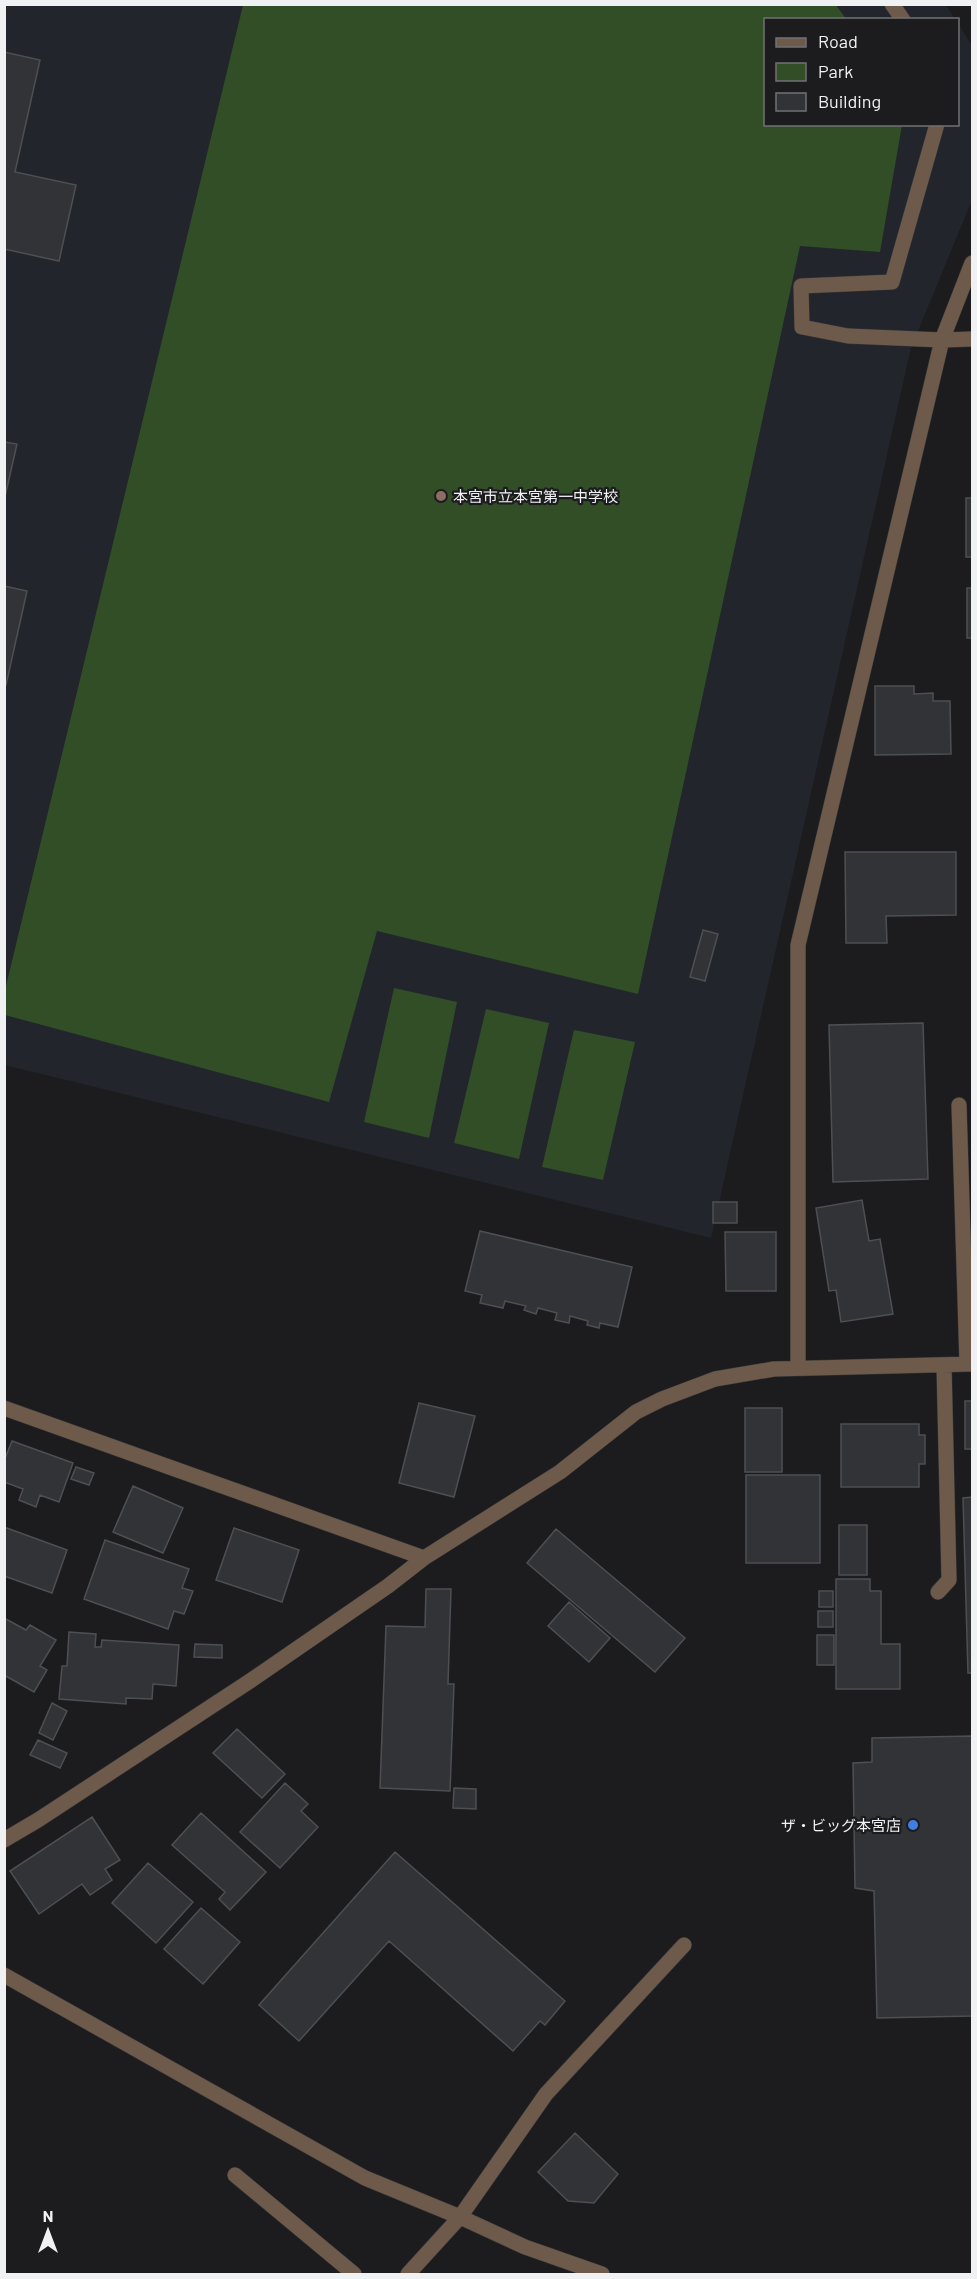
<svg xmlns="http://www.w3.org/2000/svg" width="977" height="2279" viewBox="0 0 977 2279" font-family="Barlow,'Noto Sans JP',sans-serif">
  <rect width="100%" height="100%" fill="#1c1c1f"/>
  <path fill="#23252d" d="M5 5H946L955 19 766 20V124H958V23L972 46V200L911 348 711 1238 5 1065Z"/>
  <path fill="#314e27" d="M243 5H836L846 19 766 20V124L902 125 880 252 800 246 638 994 377 931 329 1102 5 1015V990Z
    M394 988 457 1002 429 1138 364 1122Z
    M486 1009 549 1023 519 1159 454 1143Z
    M574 1030 635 1042 603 1180 542 1167Z"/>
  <path fill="#323336" stroke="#4e4f53" stroke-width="1.5" d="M4 52 40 60 15 172 76 185 59 261 4 249Z
    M4 442 17 444 4 501Z
    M966 498H972V557H966Z
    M4 586 27 591 6 685H4Z
    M967 588H972V638H967Z
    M875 686H914V694L933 693V701H950L951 754 875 755Z
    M845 852H956V915L886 916 887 943H846Z
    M703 930 718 934 705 981 690 977Z
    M923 1023 928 1179 833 1182 829 1025Z
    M862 1200 869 1241 880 1239 893 1314 841 1322 836 1290 829 1291 816 1208Z
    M713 1202H737V1223H713Z
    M480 1231 632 1267 618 1327 600 1323 599 1328 587 1325 588 1321 570 1316 569 1323 555 1320 557 1313 538 1308 536 1314 524 1310 526 1306 505 1301 503 1308 480 1303 482 1295 465 1291Z
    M725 1232H776V1291H726Z
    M965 1401H972V1449H965Z
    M419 1403 475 1416 454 1497 399 1483Z
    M745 1408H782V1472H745Z
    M841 1424H919V1435H925V1464H919V1487H841Z
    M12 1441 73 1463 59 1502 40 1495 36 1507 19 1500 23 1489 4 1482V1461Z
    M76 1467 94 1473 89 1485 71 1479Z
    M746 1475H820V1563H746Z
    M133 1486 183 1508 163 1553 113 1532Z
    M972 1497V1673H968L963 1498Z
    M839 1525H867V1575H839Z
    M4 1527 67 1550 52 1593 4 1576Z
    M234 1528 299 1550 282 1602 216 1580Z
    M556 1529 685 1638 655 1672 527 1563Z
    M105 1540 189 1569 182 1588 193 1591 184 1614 174 1611 168 1629 84 1599Z
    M836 1579H870V1591H881V1644H900V1689H836Z
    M426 1589H451L448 1684H454L450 1791 380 1788 386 1626 425 1627Z
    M819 1591H833V1607H819Z
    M569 1602 610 1638 589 1662 548 1626Z
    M818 1611H833V1627H818Z
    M4 1618 26 1630 30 1625 56 1640 40 1666 47 1670 34 1692 4 1675Z
    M69 1632 96 1634 95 1647H101L102 1640 179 1645 176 1686 153 1684 152 1699 126 1698V1704L59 1699 62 1666H67Z
    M817 1635H834V1665H817Z
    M195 1644 222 1645V1658L194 1657Z
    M52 1703 67 1711 53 1740 39 1733Z
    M237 1729 285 1774 262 1798 213 1753Z
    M972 1736V2016L877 2018 874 1891 855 1888 853 1763 872 1762V1738Z
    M38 1740 67 1753 60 1768 30 1755Z
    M285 1783 308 1804 301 1811 318 1827 280 1868 240 1832Z
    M454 1788 476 1789V1809L453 1808Z
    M201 1813 266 1872 230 1910 219 1899 225 1892 172 1845Z
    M92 1817 120 1860 105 1869 112 1880 90 1895 82 1884 39 1914 10 1871Z
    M395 1852 565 2001 545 2025 540 2021 513 2051 389 1941 299 2041 259 2005Z
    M148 1863 193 1902 156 1943 112 1903Z
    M201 1908 240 1942 203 1984 164 1949Z
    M575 2133 618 2174 594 2203 568 2201 538 2172Z"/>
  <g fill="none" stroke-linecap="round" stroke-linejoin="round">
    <g stroke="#353638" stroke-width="16">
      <path id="minor" d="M892 4 903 20
        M937 124 892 282 801 286 802 327 848 336 942 340 972 263
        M959 1105 967 1364
        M798 1368V945L942 340 972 339
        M4 1408 424 1558
        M938 1592 949 1580 944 1365
        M4 1840 38 1820 250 1681 388 1586 424 1558 560 1472 636 1412 662 1399 715 1379 774 1369 972 1364
        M4 1975 365 2178 460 2217 525 2247 602 2274
        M235 2175 354 2274
        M408 2274 460 2217 546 2094 684 1945"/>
    </g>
    <use href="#minor" stroke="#6d5a4a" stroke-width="15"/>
  </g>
  <circle fill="#8d6e63" stroke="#1c1c1f" stroke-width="2" cx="441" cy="496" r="6"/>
  <circle fill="#3f7fe0" stroke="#1c1c1f" stroke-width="2" cx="913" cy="1825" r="6"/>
  <g text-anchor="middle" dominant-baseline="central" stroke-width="4.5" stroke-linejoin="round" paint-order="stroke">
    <g font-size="15" fill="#f0f1f3" stroke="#1c1c1f" text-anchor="start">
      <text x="453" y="496">本宮市立本宮第一中学校</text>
      <text x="901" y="1825" text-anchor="end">ザ・ビッグ本宮店</text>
    </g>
  </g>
  <rect width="977" height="2279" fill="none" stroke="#f0f1f3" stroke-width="12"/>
  <rect x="764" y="18" width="195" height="108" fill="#1c1c1f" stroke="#717174" stroke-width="1.5"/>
  <rect x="776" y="38" width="30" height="9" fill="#6d5a4a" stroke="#717174" stroke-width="1.5"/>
  <text x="818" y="48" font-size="18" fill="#f0f1f3">Road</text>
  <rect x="776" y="63" width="30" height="18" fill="#314e27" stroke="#717174" stroke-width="1.5"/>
  <text x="818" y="78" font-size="18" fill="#f0f1f3">Park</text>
  <rect x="776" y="93" width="30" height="18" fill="#323336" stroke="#717174" stroke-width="1.5"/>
  <text x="818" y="108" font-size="18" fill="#f0f1f3">Building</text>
  <g transform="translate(48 2231)" stroke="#1c1c1f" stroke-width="4.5" paint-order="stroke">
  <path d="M0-4.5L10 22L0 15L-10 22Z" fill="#f0f1f3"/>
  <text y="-9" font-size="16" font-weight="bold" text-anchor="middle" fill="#f0f1f3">N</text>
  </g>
</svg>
